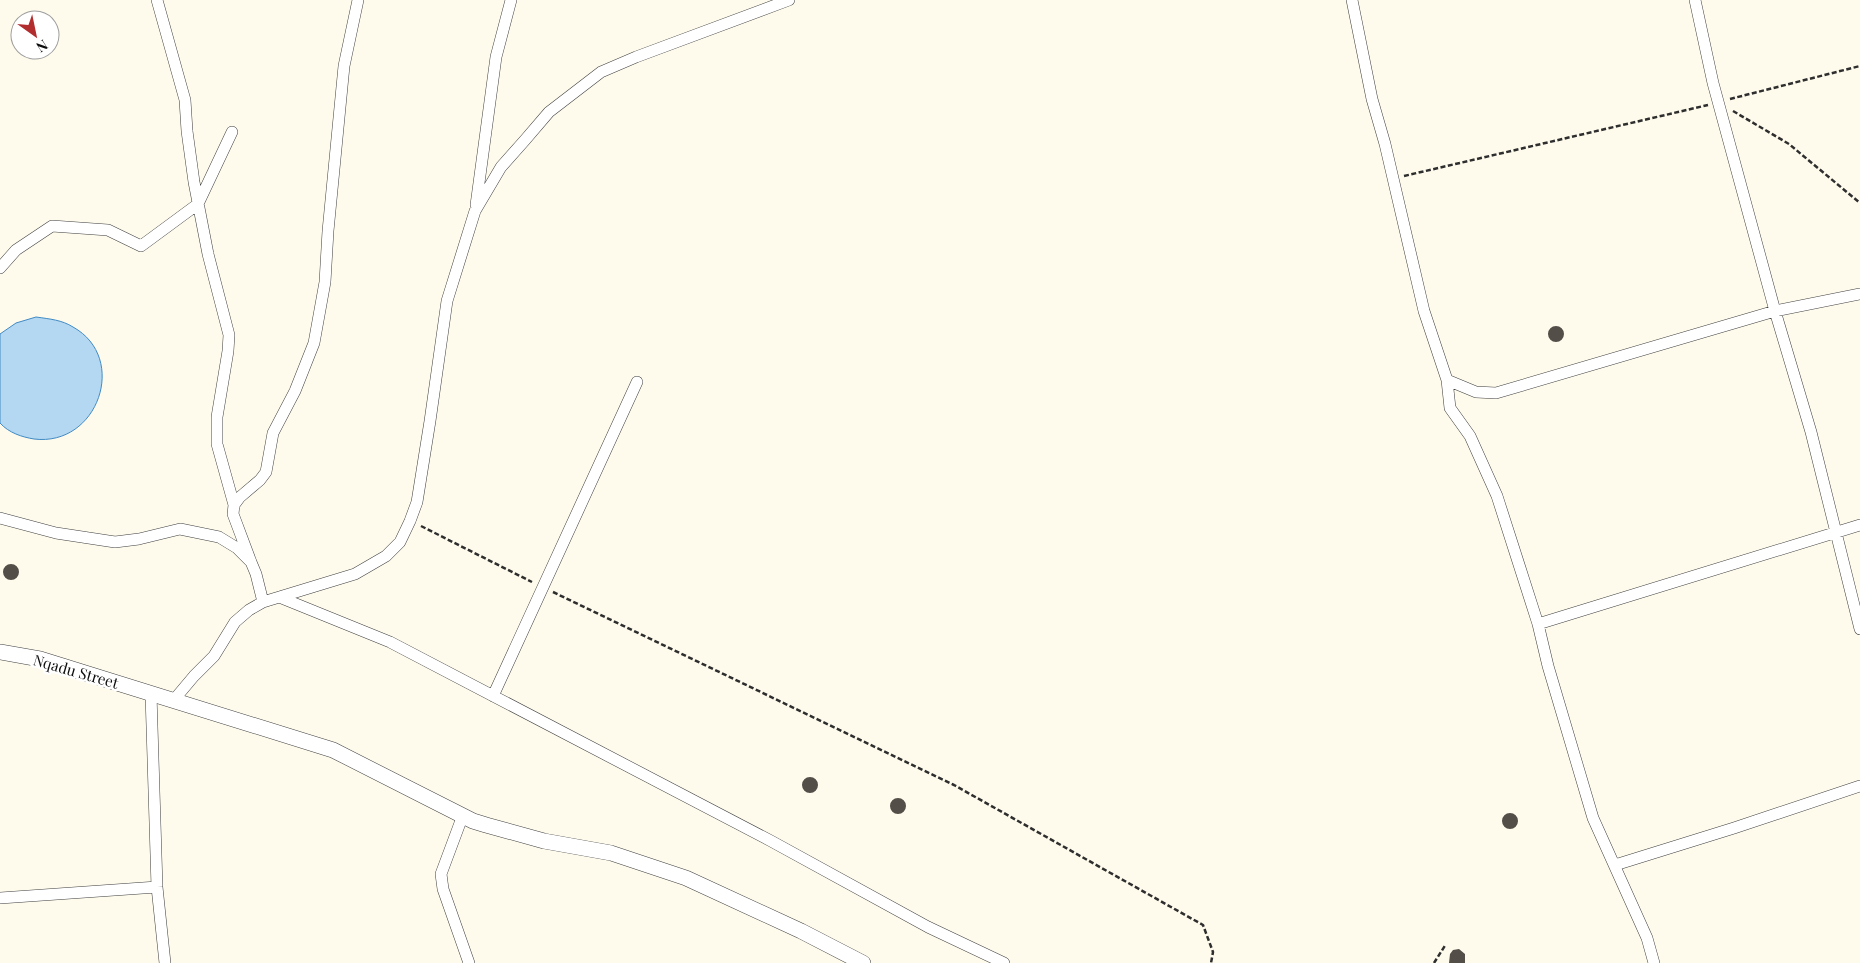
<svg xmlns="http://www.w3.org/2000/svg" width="1860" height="963" viewBox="0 0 1860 963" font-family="'Playfair Display',serif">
  <rect width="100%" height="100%" fill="#fefbec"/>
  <path fill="#b4d8f2" stroke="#408ac4" d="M36 317C50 319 62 320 73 327 129 358 98 447 34 439 22 437 9 433 0 423V334L16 323Z"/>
  <path fill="#544e49" d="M1548 334a8 8 0 1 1 16 0a8 8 0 1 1-16 0Z
    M3 572a8 8 0 1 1 16 0a8 8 0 1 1-16 0Z
    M802 785a8 8 0 1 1 16 0a8 8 0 1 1-16 0Z
    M890 806a8 8 0 1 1 16 0a8 8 0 1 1-16 0Z
    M1502 821a8 8 0 1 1 16 0a8 8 0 1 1-16 0Z
    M1459 949 1465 954V963H1449L1450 954 1453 950Z"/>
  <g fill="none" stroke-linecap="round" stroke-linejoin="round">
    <g stroke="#3f3f3f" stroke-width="12">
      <path id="minor" d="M157 0 185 100 187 131 194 182 208 254 229 335 228 351 217 417V444L234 505
        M1352 0 1372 99 1385 144 1424 311 1447 380 1450 408 1470 436 1497 496 1538 624 1548 666 1593 818 1647 938 1654 963
        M1695 0 1713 83 1775 311 1811 432 1860 629
        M476 205 496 57 511 0
        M0 268 16 250 52 226 108 230 141 246 198 204 232 132
        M1447 380 1476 392 1496 393 1775 311 1860 294
        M0 518 56 533 115 542 139 539 180 529 219 537 237 548 251 562 256 574 263 602
        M251 562 233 514 234 505 240 497 260 480 266 472 273 433 295 391 314 343 325 282 328 231 344 66 358 0
        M279 597 390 642 771 841 928 927 1004 963
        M1538 624 1860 525
        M151 694 157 887 165 963
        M493 696 637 382
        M173 701 194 676 214 656 235 622 249 610 263 602 355 574 386 556 400 542 410 521 417 502 430 421 447 301 475 211 501 167 525 140 549 112 601 72 636 57 789 0
        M463 815 441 874 443 889 469 963
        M1615 865 1734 828 1860 786
        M0 898 157 887"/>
    </g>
    <g stroke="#3f3f3f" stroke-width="16">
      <path id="tertiary" d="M0 652 40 659 333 750 473 821 486 825 544 841 611 853 686 878 801 931 863 963"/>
    </g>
    <path stroke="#2e2e2e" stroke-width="2.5" stroke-dasharray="5 2.5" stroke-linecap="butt" d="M1730 99 1860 66
      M1733 111 1789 144 1860 203
      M1404 176 1708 105
      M421 526 532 582
      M553 592 954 785 1203 925 1213 952 1211 963
      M1434 963 1446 944"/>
    <use href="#minor" stroke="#fff" stroke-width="11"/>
    <use href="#tertiary" stroke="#fff" stroke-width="15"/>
  </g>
  <g text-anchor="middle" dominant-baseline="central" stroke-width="5" stroke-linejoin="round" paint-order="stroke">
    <g font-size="15" fill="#0c0c0c" stroke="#fff">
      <text transform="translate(76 671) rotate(16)">Nqadu Street</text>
    </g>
  </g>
  <g transform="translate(35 35) rotate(147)"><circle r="24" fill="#ffffff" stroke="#9e9e9e"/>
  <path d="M0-4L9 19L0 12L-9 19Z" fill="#b22d2e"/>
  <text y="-8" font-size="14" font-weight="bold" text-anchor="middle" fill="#0c0c0c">N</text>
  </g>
</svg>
